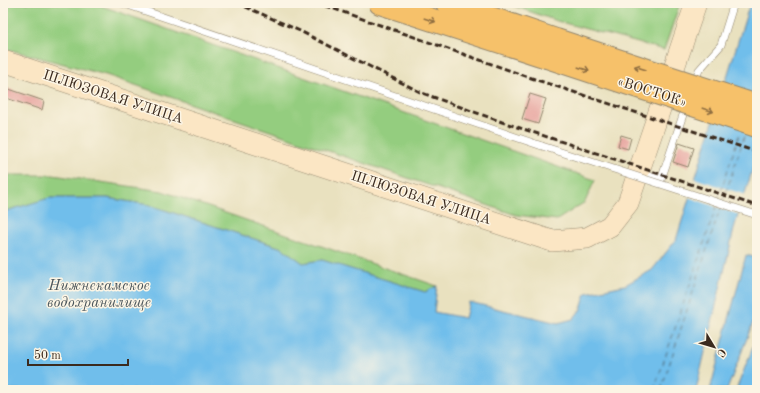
<svg xmlns="http://www.w3.org/2000/svg" width="760" height="393" viewBox="0 0 760 393" font-family="'Old Standard TT',serif">
  <rect width="100%" height="100%" fill="#fcf5e5"/>
  <filter id="ink" filterUnits="userSpaceOnUse"><feTurbulence type="fractalNoise" baseFrequency=".025" numOctaves="2"/><feDisplacementMap in="SourceGraphic" scale="8" xChannelSelector="R" yChannelSelector="G"/><feConvolveMatrix kernelMatrix="1 2 1 2 8 2 1 2 1" color-interpolation-filters="sRGB"/></filter>
  <filter id="wash" filterUnits="userSpaceOnUse"><feTurbulence type="fractalNoise" baseFrequency=".012" numOctaves="4" result="noise"/><feDisplacementMap in="SourceGraphic" scale="16" xChannelSelector="R" yChannelSelector="G"/><feGaussianBlur stdDeviation="0.9" result="paint"/><feColorMatrix in="noise" values="0 0 0 0 0 0 0 0 0 0 0 0 0 0 0 0 0 1.4 0 .05"/><feComposite in="paint" operator="in"/></filter>
  <g filter="url(#wash)">
    <rect width="100%" height="100%" fill="#e9e1bf"/>
    <path fill="#94cd7f" stroke="#687c4e" d="M3 3H91L99 5 595 180 585 202 557 220 516 215 106 75 3 48Z
      M505 3H680L664 50 557 21Z
      M3 175H53L162 191 437 286 425 292 322 260 303 263 282 248 149 205 108 198H50L3 212Z"/>
    <path fill="#70beeb" stroke="#567484" d="M750 3H757V155L735 225 696 390H3V212L49 198H107L149 205 282 248 303 263 322 260 425 292 437 286 434 312 465 318 469 302 558 323 573 319 581 309 586 293 625 285 652 270 676 240Z
      M746 255 757 258V312L727 390H710Z
      M757 337V390H736Z"/>
    <path fill="#e9e1bf" d="M694 178 746 195 740 215 688 197Z"/>
    <g fill="none" stroke-linecap="round" stroke-linejoin="round">
      <path stroke="#4b565c" stroke-width="1" stroke-dasharray="5 4" stroke-linecap="butt" d="M752 93 757 79
        M718 200 740 132
        M723 201 745 134
        M654 390 717 205
        M661 390 721 206"/>
    </g>
    <g id="blocks">
      <path fill="#e6a09b" d="M3 87 44 101 42 110 3 97Z
        M530 94 546 99 538 124 522 119Z
        M621 135 631 138 628 149 618 146Z
        M679 143 694 148 688 167 673 162Z"/>
    </g>
  </g>
  <g filter="url(#ink)">
    <use href="#blocks" fill-opacity="0" stroke="#92866e" stroke-width="1"/>
    <g fill="none" stroke-linecap="round" stroke-linejoin="round">
      <g stroke="#92866e" stroke-width="8">
        <path id="lane" d="M122 3 542 146
          M694 83 699 70 721 45 734 3
          M641 173 661 180 686 106"/>
      </g>
      <g stroke="#92866e" stroke-width="22">
        <path id="secondary" d="M3 61 552 241 587 238 610 226 628 203 696 3"/>
      </g>
      <g stroke="#92866e" stroke-width="24">
        <path id="primary" d="M380 3 547 57
          M447 3 556 40"/>
      </g>
      <use href="#lane" stroke="#fff" stroke-width="7"/>
      <use href="#secondary" stroke="#fbe6c4" stroke-width="21"/>
      <use href="#primary" stroke="#f6c16b" stroke-width="22"/>
      <path stroke="#3b2a1e" stroke-width="3" stroke-dasharray="6 3" stroke-linecap="butt" d="M237 3 300 31 422 93 502 122 757 206
        M317 3 540 81 757 152"/>
      <g stroke="#92866e" stroke-width="8" stroke-linecap="butt">
        <path id="lane-bridge" d="M542 146 757 215"/>
      </g>
      <g stroke="#92866e" stroke-width="24" stroke-linecap="butt">
        <path id="primary-bridge" d="M556 40 757 106
          M547 57 757 126"/>
      </g>
      <use href="#lane-bridge" stroke="#fff" stroke-width="7"/>
      <use href="#primary-bridge" stroke="#f6c16b" stroke-width="22"/>
    </g>
    <defs><path id="oneway-shaft" d="M-6 0H5M1.5-3L5.5 0L1.5 3" fill="none" stroke-width="1.6" stroke-linecap="round" stroke-linejoin="round"/></defs>
    <g stroke="#8f6e41">
      <use href="#oneway-shaft" transform="translate(430 20) rotate(18)"/>
      <use href="#oneway-shaft" transform="translate(640 68) rotate(-162)"/>
      <use href="#oneway-shaft" transform="translate(584 69) rotate(18)"/>
      <use href="#oneway-shaft" transform="translate(708 110) rotate(18)"/>
    </g>
  </g>
  <g text-anchor="middle" dominant-baseline="central" stroke-width="3" stroke-linejoin="round" paint-order="stroke">
    <g font-size="14" fill="#3b2a1e" stroke="#fcf5e5">
      <text transform="translate(652 92) rotate(18)">«ВОСТОК»</text>
      <text transform="translate(113 97) rotate(18)">ШЛЮЗОВАЯ УЛИЦА</text>
      <text transform="translate(421 198) rotate(18)">ШЛЮЗОВАЯ УЛИЦА</text>
    </g>
    <g font-size="15" font-style="italic" fill="#4b565c" stroke="#fcf5e5">
      <text x="99" y="286">Нижнекамское<tspan x="99" dy="17">водохранилище</tspan></text>
    </g>
  </g>
  <rect width="760" height="393" fill="none" stroke="#fcf5e5" stroke-width="16"/>
  <g transform="translate(714 347) rotate(128)" stroke="#fcf5e5" stroke-width="3" paint-order="stroke">
  <path d="M0-3L7 15L0 10L-7 15Z" fill="#3b2a1e"/>
  <text y="-6" font-size="11" font-weight="bold" text-anchor="middle" fill="#3b2a1e">С</text>
  </g>
  <path d="M28 359v6h100v-6" fill="none" stroke="#3b2a1e" stroke-width="2"/>
  <text x="34" y="359" font-size="12" fill="#3b2a1e" stroke="#fcf5e5" stroke-width="3" paint-order="stroke">50 m</text>
</svg>
